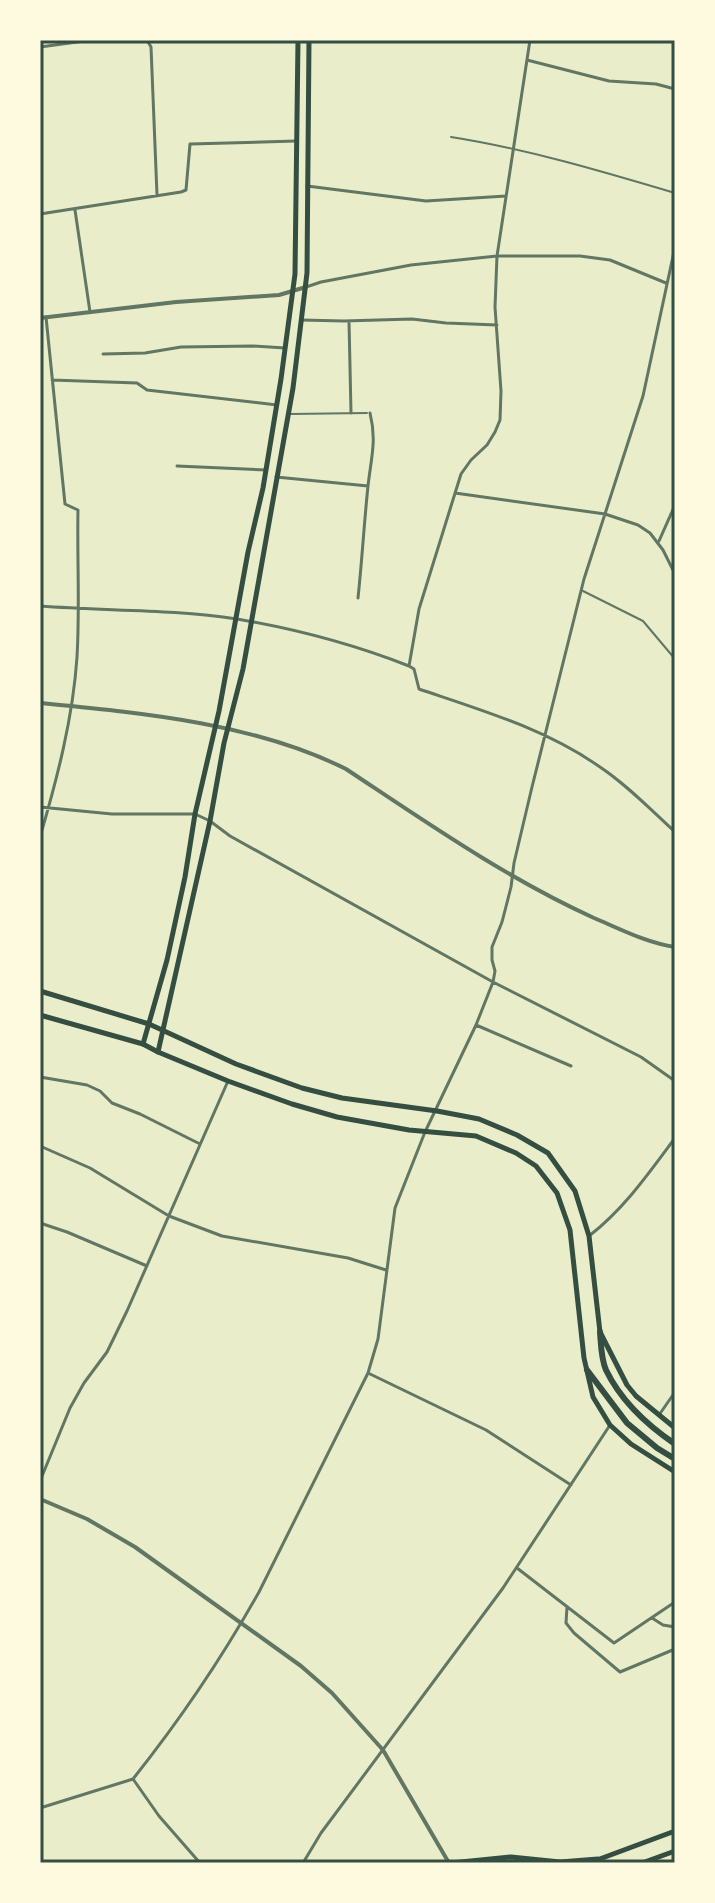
<svg xmlns="http://www.w3.org/2000/svg" width="715" height="1903" viewBox="0 0 715 1903" font-family="'Asap Condensed',sans-serif">
  <rect width="100%" height="100%" fill="#e9edc9"/>
  <g fill="none" stroke-linecap="round" stroke-linejoin="round">
    <path stroke="#617663" stroke-width="2" d="M451 137C527 149 601 171 675 193
      M290 414 367 413
      M581 590 643 621 675 659"/>
    <path stroke="#617663" stroke-width="3" d="M147 40 151 47 157 195
      M40 47 92 40
      M527 60 609 81 656 84 675 89
      M307 186 426 201 506 196
      M75 210 90 312
      M40 214 181 192 186 190 190 144 296 141
      M306 287 321 282 411 265 497 256H580L610 260 666 283
      M301 320 344 321 412 319 446 323 497 325
      M349 321 351 413
      M103 354 145 353 181 347 253 346 285 348
      M52 380 137 383 147 390 277 405
      M177 466 266 470
      M276 477 368 486
      M455 493 605 514 638 525 650 533 663 550 675 574
      M659 541 675 505
      M358 598C362 561 364 524 368 486 371 458 377 441 370 413
      M40 606C105 611 172 609 237 619 296 629 353 644 409 666
      M409 666 419 609 461 474 471 460 487 445 495 432 500 420 501 391 495 307 497 256 530 40
      M409 666 414 669 419 689C481 710 546 729 600 767 627 785 651 810 675 832
      M40 807 112 814H195L210 821 230 836 493 982 641 1057 675 1081
      M40 837C57 779 73 718 77 657 80 608 77 559 78 510L65 504 46 317
      M476 1025 571 1066
      M40 1077 87 1085 100 1091 112 1103 140 1114 200 1144
      M40 1146 90 1168 169 1216 222 1236 348 1258 386 1270
      M40 1223 67 1232 147 1266
      M589 1236C624 1209 649 1173 675 1138
      M368 1373 486 1430 571 1485
      M659 1415 675 1392
      M40 1481 70 1408 84 1383 107 1352 127 1311 228 1081
      M517 1568 614 1643 675 1602
      M567 1607 566 1623 574 1633 620 1672 675 1649
      M652 1618 663 1625 675 1627
      M133 1779C180 1720 222 1658 259 1592L368 1373 378 1339 395 1208 425 1132 476 1025 493 982 495 971 492 960V947L502 922 511 887 514 863 532 787 584 579 643 396 675 247
      M133 1779 159 1816 200 1863
      M40 1808 133 1779
      M303 1863 321 1833 503 1588 610 1425"/>
    <path stroke="#617663" stroke-width="4" d="M40 318 176 302 279 295 306 287
      M40 703C142 713 254 723 346 769 426 822 506 878 594 918 620 929 647 943 675 947
      M40 1499 87 1519 135 1547 301 1666 332 1693 383 1750 449 1863"/>
    <path stroke="#344e41" stroke-width="5" d="M143 1044 167 960 185 877 195 814 219 711 248 552 263 488 281 379 295 274 298 40
      M158 1052 210 821 224 743 243 669 293 388 307 273 309 40"/>
    <path stroke="#344e41" stroke-width="5" d="M40 991 149 1024 236 1064 302 1088 342 1098 437 1111 479 1119 517 1135 548 1153 575 1191 589 1236 600 1332 627 1385 636 1396 675 1428
      M40 1015 143 1044 158 1052 228 1081 292 1104 337 1117 409 1130 476 1136 516 1153 536 1166 557 1193 570 1230 584 1358 593 1397 610 1425 631 1444 675 1472
      M597 1860 675 1831
      M451 1863 511 1857 560 1862 598 1859
      M642 1863 675 1851"/>
    <path stroke="#344e41" stroke-width="6" d="M600 1332C601 1344 601 1359 606 1370 621 1401 647 1425 675 1444
      M587 1370 627 1423 657 1448 675 1459"/>
  </g>
  <rect width="715" height="1903" fill="none" stroke="#fefae0" stroke-width="84"/>
  <rect x="42" y="42" width="631" height="1819" fill="none" stroke="#344e41" stroke-width="3"/>
</svg>
